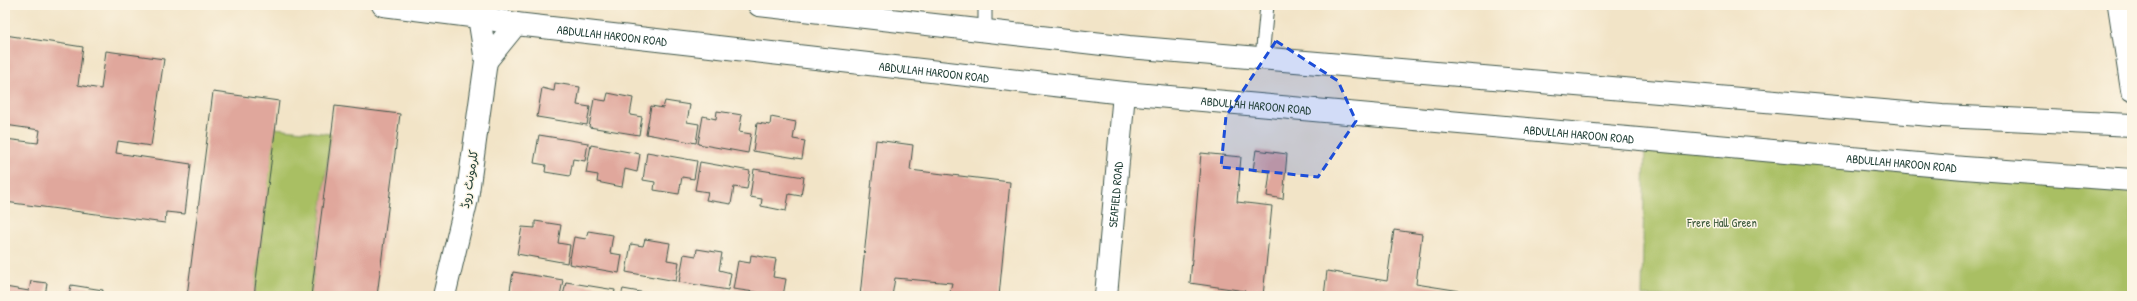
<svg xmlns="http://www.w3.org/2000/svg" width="2137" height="301" viewBox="0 0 2137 301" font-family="'Patrick Hand','Playpen Sans Arabic',sans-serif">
  <rect width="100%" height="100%" fill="#fcf5e5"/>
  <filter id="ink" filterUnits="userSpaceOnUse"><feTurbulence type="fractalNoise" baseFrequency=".025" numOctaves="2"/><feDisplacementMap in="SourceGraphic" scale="8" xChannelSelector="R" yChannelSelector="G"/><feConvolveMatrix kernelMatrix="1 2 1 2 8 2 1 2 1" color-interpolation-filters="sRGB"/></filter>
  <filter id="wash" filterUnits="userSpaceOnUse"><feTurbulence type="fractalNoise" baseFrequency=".012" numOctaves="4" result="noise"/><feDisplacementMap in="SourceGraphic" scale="16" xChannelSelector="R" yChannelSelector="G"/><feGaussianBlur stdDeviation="0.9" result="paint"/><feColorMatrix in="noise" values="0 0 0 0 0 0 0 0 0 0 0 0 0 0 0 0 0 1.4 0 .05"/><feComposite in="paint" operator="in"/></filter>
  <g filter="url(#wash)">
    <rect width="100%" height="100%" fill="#f2e4c7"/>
    <path fill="#a9bf64" stroke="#647e4c" d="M275 128 331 134 311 296H254Z
      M1645 140 2132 186V296H1642Z"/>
    <g id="blocks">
      <path fill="#e0a79c" d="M5 35 83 47 78 85 101 89 106 51 164 59 151 146 118 141 116 153 191 164 185 214 166 212 165 223 5 202V139L38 143 40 130 5 125Z
        M555 83 580 87 577 105 590 107 587 125 537 117 542 88 554 91Z
        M213 92 279 101 254 296H187Z
        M608 93 633 98 630 115 642 117 639 135 589 127 594 99 606 101Z
        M665 101 690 105 687 122 699 124 696 143 646 134 651 106 663 108Z
        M335 106 400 114 377 296H311Z
        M717 111 742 115 739 132 751 134 748 153 698 144 703 116 716 119Z
        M771 117 796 122 793 139 805 141 802 159 753 151 757 123 770 125Z
        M539 135 588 143 585 161 573 159 570 176 545 172 546 165 534 163Z
        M876 140 913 145 910 170 1010 182 999 296H949L952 283 895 278 892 296H860Z
        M591 145 640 154 637 172 625 169 622 187 597 182 598 175 586 173Z
        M1256 150 1287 154 1283 199 1267 196 1270 172 1253 170Z
        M647 152 697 161 694 179 682 177 679 194 654 190 655 182 643 180Z
        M1201 153 1241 157 1237 202 1272 206 1263 296H1244L1245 291 1190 283Z
        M700 162 750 171 747 189 734 187 731 204 706 200 708 192 695 190Z
        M754 169 804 177 801 196 789 194 786 211 761 206 762 199 750 197Z
        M535 221 561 225 558 243 570 245 567 263 517 254 522 227 535 228Z
        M1394 230 1422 234 1416 284 1467 292 1466 296H1324L1327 271 1387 281Z
        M588 231 613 235 610 253 622 255 619 273 569 264 574 237 586 239Z
        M645 239 670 243 667 260 679 262 676 281 626 272 631 244 643 246Z
        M697 249 722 253 719 270 731 273 728 290 679 282 684 254 696 256Z
        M751 255 776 259 773 277 786 279 783 296 733 289 738 261 750 263Z
        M513 272 563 280 560 296H509Z
        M31 281 47 283 45 296H5V287L29 291Z
        M566 282 615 290 614 296H563Z
        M71 285 103 290 102 296H69Z
        M623 289 657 295V296H621Z
        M123 292 141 295V296H122Z"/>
    </g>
  </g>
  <g filter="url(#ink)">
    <use href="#blocks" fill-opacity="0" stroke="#3f564a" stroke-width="1"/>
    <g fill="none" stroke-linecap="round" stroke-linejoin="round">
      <g stroke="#3f564a" stroke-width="15">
        <path id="service" d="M985 30V5
          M1262 58 1267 5"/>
      </g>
      <g stroke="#3f564a" stroke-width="24">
        <g id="tertiary">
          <path d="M2119 5 2132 90"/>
          <path d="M486 61 516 24"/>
          <path d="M444 296 467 199 486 61 479 17"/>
          <path id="s1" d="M1106 296 1124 93"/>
        </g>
      </g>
      <g stroke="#3f564a" stroke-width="24">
        <g id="primary">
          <path id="s2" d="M383 5 479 17 516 24 1124 93 1964 168 2132 180"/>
          <path d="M759 5 1129 47 1942 116 2132 125"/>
        </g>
      </g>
      <use href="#service" stroke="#fff" stroke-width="13"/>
      <use href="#tertiary" stroke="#fff" stroke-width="22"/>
      <use href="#primary" stroke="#fff" stroke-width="22"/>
    </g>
  </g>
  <path fill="#1d4ed8" fill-opacity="0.2" stroke="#1d4ed8" stroke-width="3" stroke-dasharray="8 5" stroke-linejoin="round" d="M1276 41 1338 81 1356 121 1318 177 1221 167 1226 116Z"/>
  <g text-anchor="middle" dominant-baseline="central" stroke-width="3" stroke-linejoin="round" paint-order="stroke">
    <g font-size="12" fill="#1f3d34" stroke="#fcf5e5">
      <text stroke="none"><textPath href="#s2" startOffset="231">ABDULLAH HAROON ROAD</textPath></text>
      <text stroke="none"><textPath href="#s2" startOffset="555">ABDULLAH HAROON ROAD</textPath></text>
      <text stroke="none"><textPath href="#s2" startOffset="879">ABDULLAH HAROON ROAD</textPath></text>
      <text stroke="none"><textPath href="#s2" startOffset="1203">ABDULLAH HAROON ROAD</textPath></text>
      <text stroke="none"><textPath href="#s2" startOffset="1527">ABDULLAH HAROON ROAD</textPath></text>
      <text transform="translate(469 179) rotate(-81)">کلرمونٹ روڈ</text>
      <text stroke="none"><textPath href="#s1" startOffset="102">SEAFIELD ROAD</textPath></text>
    </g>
    <g font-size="12" fill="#425e40" stroke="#fcf5e5">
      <text x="1722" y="222">Frere Hall Green</text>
    </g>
  </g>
  <rect width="2137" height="301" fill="none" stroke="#fcf5e5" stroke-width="20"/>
</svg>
